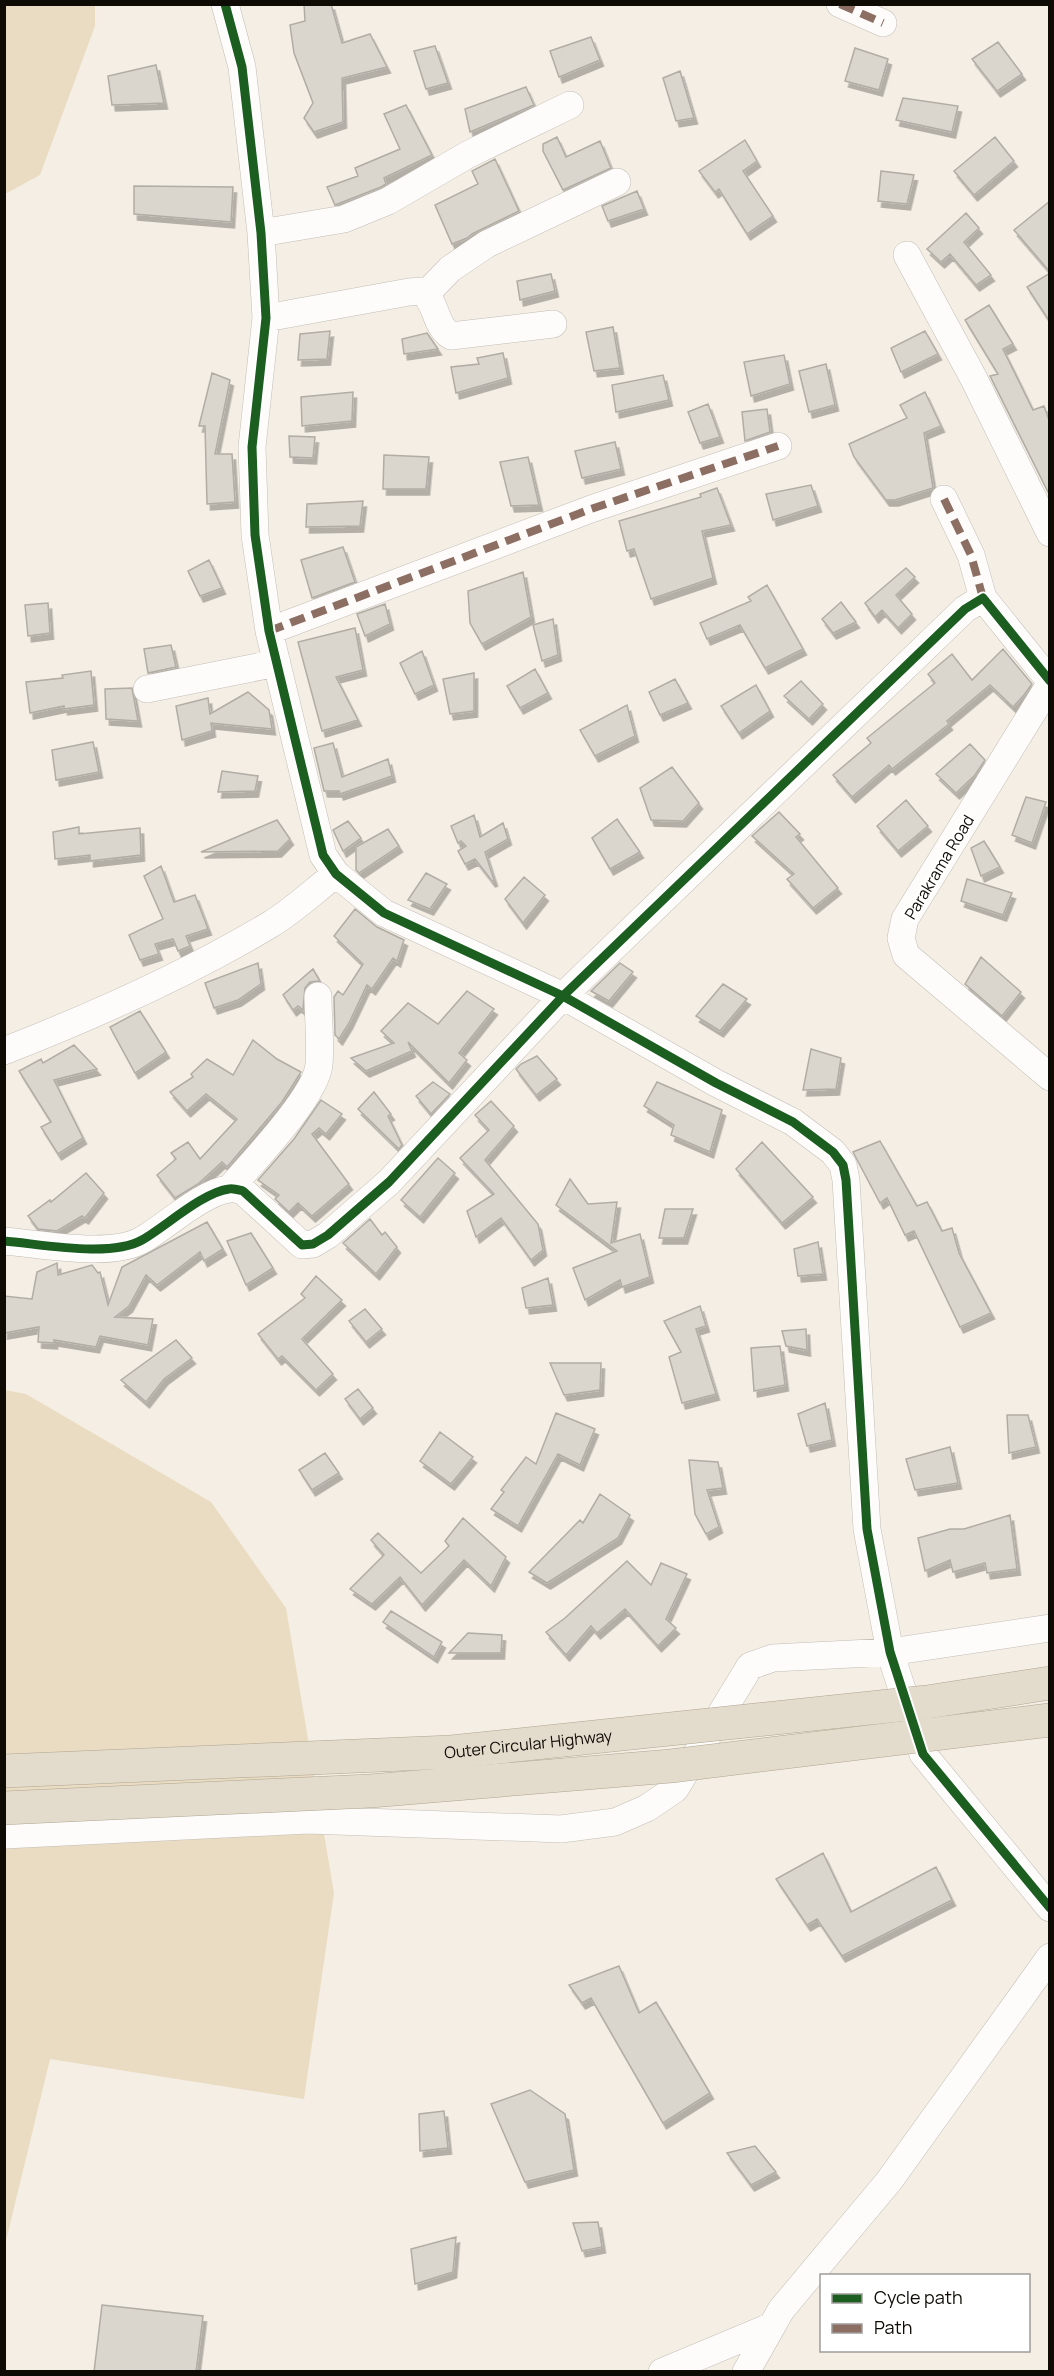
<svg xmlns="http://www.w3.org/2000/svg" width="1054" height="2376" viewBox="0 0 1054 2376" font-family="Manrope,sans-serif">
  <defs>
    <filter id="shadow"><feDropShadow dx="3.5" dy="6" stdDeviation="0" flood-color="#0004"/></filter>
  </defs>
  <rect width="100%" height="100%" fill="#f4eee4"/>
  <path fill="#eadcc2" d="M5 4 95 5V26L40 175 5 194Z
    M5 1390 26 1394 211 1502 286 1608 334 1893 304 2099 50 2059 5 2245Z"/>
  <path fill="#dad5cd" stroke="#b1ada5" stroke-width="1.5" filter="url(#shadow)" d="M304 4H331L342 43 370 34 387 67 342 78 343 122 314 132 304 118 313 103 294 53 290 25 305 21Z
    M591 37 600 60 559 77 550 51Z
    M998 42 1022 74 997 91 972 59Z
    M435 46 448 83 426 89 414 51Z
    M855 48 888 59 879 90 845 81Z
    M156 65 164 103 112 105 108 76Z
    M680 71 694 118 676 121 663 78Z
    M526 87 534 105 470 132 465 109Z
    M903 98 958 106 952 132 896 120Z
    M406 105 432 155 384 178 386 184 381 187 335 205 327 187 358 176 355 168 400 149 384 114Z
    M557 137 566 157 600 141 611 168 563 190 543 151V144Z
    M995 137 1014 161 974 195 954 171Z
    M745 140 757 161 743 171 773 216 747 234 719 189 715 192 699 171Z
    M495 159 519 211 472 234 467 238 452 244 435 205 478 184 472 171Z
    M881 171 914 175 907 204 878 201Z
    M134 186 233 187 231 222 134 214Z
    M637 191 644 209 608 221 602 206Z
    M1050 201V272L1014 230Z
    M966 213 979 228 964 242 991 275 976 285 950 254 941 262 927 249Z
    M1050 273V322L1027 287Z
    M551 274 555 291 520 300 517 281Z
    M989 305 1013 344 1003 349 1033 410 1044 406 1050 423V496L990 376 998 374 965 320Z
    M613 327 620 368 594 371 586 332Z
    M330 331 327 359 298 360 300 334Z
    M925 331 938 354 901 372 891 348Z
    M427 333 438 349 404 354 402 339Z
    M503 353 508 378 456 393 451 367 479 364 477 358Z
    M784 355 790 384 751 396 744 362Z
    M826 364 835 405 809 412 799 371Z
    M212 373 230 380 215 454H232L235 502 207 504 205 426H199Z
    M663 375 669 400 616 412 612 385Z
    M353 392 352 421 302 426 301 397Z
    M925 392 941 426 924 433 933 488 895 500H886L854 457 849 444 907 418 900 405Z
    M708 404 720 437 700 443 688 412Z
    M767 409 770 432 745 441 742 412Z
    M289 436 315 437 313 458 290 457Z
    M615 442 621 469 582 478 575 451Z
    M384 455 429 457 426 489H383Z
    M528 457 539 505 511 506 500 462Z
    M811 485 818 506 773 520 766 494Z
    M717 488 731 525 702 531 713 578 651 599 634 549 627 551 619 521 701 497 700 494Z
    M363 501 360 526 306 527 307 504Z
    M343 547 355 582 312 598 301 560Z
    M209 560 222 588 200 596 188 571Z
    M906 568 915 577 896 595 912 614 898 628 882 610 875 617 865 603Z
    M523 572 531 617 482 644 470 623 468 591Z
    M767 585 803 649 765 668 740 625 707 639 700 623 751 601 748 597Z
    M841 602 856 622 833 633 822 619Z
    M48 603 50 633 28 636 25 605Z
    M385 604 390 624 365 636 357 614Z
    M553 619 558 655 542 661 533 625Z
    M355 628 363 670 336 677 358 720 322 731 298 642Z
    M171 645 176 667 148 673 144 649Z
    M1003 649 1032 684 1024 695 1013 707 990 685 947 721 949 724 892 769 889 765 852 797 833 775 871 743 867 738 935 683 928 674 952 654 972 680Z
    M422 651 434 685 415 694 400 663Z
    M535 669 548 693 520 708 507 686Z
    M91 671 94 705 64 709V706L30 713 26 682 63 678 62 675Z
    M474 673V711L450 714 443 679Z
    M675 679 688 703 660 715 649 692Z
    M801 681 823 704 809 719 784 696Z
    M756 685 770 711 739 733 721 706Z
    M132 688 138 721 106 719 105 689Z
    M248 692 269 710 272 729 211 723 212 731 182 740 176 706 208 698 210 714Z
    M627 705 635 736 595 756 580 730Z
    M93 742 99 772 56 780 52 750Z
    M333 743 342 777 388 759 392 776 340 794 339 791H324L314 748Z
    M970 744 985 760 975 775 956 793 936 774Z
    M672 767 699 803 683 821 651 820 640 788Z
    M222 771 258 776 255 791 218 792Z
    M1026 797 1046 802 1032 843 1012 835Z
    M906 800 928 826 898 851 877 826Z
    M779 812 800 834 796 837 838 888 813 908 787 879 794 874 752 836Z
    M474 815 480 837 503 823 508 839 485 852 494 880 492 881 475 859 465 864 458 851 466 846 461 841 458 843 451 826Z
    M617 819 640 852 610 869 592 838Z
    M277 820 290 839 278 851 201 852Z
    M348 821 361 838 343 851 333 830Z
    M79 827V834L140 828 141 855 90 861V855L55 859 53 832Z
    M388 829 399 846 359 873 356 870V847Z
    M984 841 1000 867 981 876 971 848Z
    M161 866 174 902 195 895 208 929 186 936 190 946 178 951 173 939 155 944 159 954 140 960 129 935 163 919 144 876Z
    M426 873 447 884 430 909 408 900Z
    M524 877 545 895 523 923 505 899Z
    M967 879 1012 893 1003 915 961 901Z
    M355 909 377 927 404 940 397 961 393 958 372 989 367 985 349 1023 339 1039 335 1035 334 997 338 991 343 995 363 964 334 936Z
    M981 957 1021 992 1002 1016 965 984Z
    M258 963 261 984 238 1000 214 1008 205 983Z
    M620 963 633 972 609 1001 591 991Z
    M313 969 320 981 310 982 305 988 303 1010 298 1006 293 1010 283 995Z
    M723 984 747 999 720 1031 696 1016Z
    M467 991 494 1009 459 1053 467 1060 449 1083 408 1042 412 1051 366 1071 351 1058 394 1043 381 1031 408 1003 438 1024Z
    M140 1011 166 1052 135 1073 110 1027Z
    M253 1040 277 1059 301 1072 282 1102 227 1167 222 1162 198 1184 175 1198 157 1175 176 1159 171 1153 188 1142 200 1159 237 1119 206 1094 187 1111 170 1092 193 1077 191 1074 207 1059 233 1075Z
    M74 1045 97 1069 54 1080 83 1138 58 1154 41 1127 51 1122 19 1071 41 1059 43 1063Z
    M811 1049 841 1058 836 1089 803 1090Z
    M537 1056 557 1079 536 1095 516 1069 521 1064Z
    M433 1082 450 1094 431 1114 416 1096Z
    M657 1082 722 1110 710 1152 671 1135 674 1125 644 1106Z
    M374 1092 391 1114 388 1116 402 1145 399 1149 358 1109Z
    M321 1100 342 1114 326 1134 319 1128 312 1134 349 1184 312 1216 298 1203 289 1212 275 1199 279 1195 258 1180 294 1139Z
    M491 1101 514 1126 485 1160 538 1224 543 1250 531 1260 501 1218 476 1237 467 1211 494 1194 460 1158 489 1130 475 1115Z
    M880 1141 917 1206 927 1202 942 1231 952 1228 959 1253 991 1313 960 1327 914 1231 905 1235 887 1198 880 1203 853 1152Z
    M762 1142 813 1197 782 1223 736 1169Z
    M438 1158 455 1173 420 1217 401 1200Z
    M86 1173 104 1193 85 1218 82 1216 57 1231 38 1229 28 1216 50 1200 51 1202Z
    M570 1179 588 1204 617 1202 611 1243 640 1234 650 1277 622 1287 620 1280 585 1300 573 1268 617 1251 556 1205Z
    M665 1209H693L684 1238H659Z
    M370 1219 382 1235 385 1232 397 1247 376 1274 343 1243Z
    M207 1222 223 1249 204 1261 200 1252 157 1285 146 1275 129 1306 115 1317 153 1319 148 1345 100 1336 96 1347 54 1340V1343L38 1342 39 1327 4 1333V1296L32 1299 37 1272 57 1263 58 1275 92 1265 98 1273 100 1272 108 1305 122 1267Z
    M251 1233 273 1268 246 1285 227 1241Z
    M818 1242 823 1274 798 1276 794 1249Z
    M316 1276 342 1300 302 1339 333 1374 316 1390 282 1356 278 1359 258 1334 305 1298 301 1294Z
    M548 1278 553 1305 526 1308 522 1288Z
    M700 1306 706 1326 696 1329 716 1394 682 1403 669 1357 681 1352 664 1321Z
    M365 1309 382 1329 366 1342 349 1321Z
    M806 1329 807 1350 786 1346 782 1331Z
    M176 1340 192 1358 164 1379 146 1402 121 1380Z
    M780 1346 785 1385 754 1391 751 1348Z
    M550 1363H601L600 1390 564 1395Z
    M358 1389 373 1408 360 1419 345 1399Z
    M825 1403 832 1440 807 1446 798 1414Z
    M556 1413 595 1429 580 1465 558 1454 518 1526 491 1509 504 1492 501 1490 526 1457 536 1464Z
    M1007 1415H1028L1036 1447 1009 1453Z
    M440 1432 473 1457 451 1484 420 1461Z
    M950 1447 958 1483 915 1490 906 1459Z
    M325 1453 339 1473 312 1490 299 1470Z
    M689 1460 718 1462 723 1488 707 1490 719 1527 706 1534 695 1514Z
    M600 1494 630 1515 618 1538 547 1583 529 1572 580 1520 583 1523Z
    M1010 1515 1017 1569 987 1573 985 1563 953 1572 950 1560 925 1571 918 1538 950 1529H964Z
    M463 1518 506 1557 491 1586 464 1560 422 1605 400 1577 372 1604 350 1589 384 1555 371 1540 378 1533 421 1573 449 1546 445 1541Z
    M627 1561 651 1585 661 1563 687 1574 666 1619 676 1628 658 1646 625 1609 597 1633 591 1626 566 1655 546 1632 565 1618Z
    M391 1611 442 1642 434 1657 383 1622Z
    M468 1633 502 1635 501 1653H449Z
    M823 1853 851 1912 936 1867 952 1900 842 1956 817 1919 807 1925 776 1879Z
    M619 1966 639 2013 656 2002 710 2093 663 2123 591 1998 582 2003 569 1985Z
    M530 2090 565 2114 574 2170 525 2182 491 2104Z
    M444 2111 448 2148 420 2151 419 2114Z
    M755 2146 776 2172 751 2185 727 2153Z
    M598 2222 602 2247 582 2251 573 2223Z
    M456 2237 453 2272 415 2284 411 2249Z
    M102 2305 203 2316 196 2372H94Z"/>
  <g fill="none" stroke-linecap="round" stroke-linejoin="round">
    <g stroke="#c2beb6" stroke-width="28">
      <path id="minor" d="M225 4 242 67 261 233 266 318 252 447 255 535 269 631 323 855 336 874 384 913 563 996 716 1083 793 1122 833 1152 843 1165 846 1180 867 1529 890 1652 923 1754 1050 1908
        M840 4 883 23
        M261 233 344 219 388 201 469 154 570 105
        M907 255 974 379 1050 533
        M426 294 450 269 487 244 617 182
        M266 318 409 292 422 291C437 302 434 325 451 336L553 324
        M944 499 971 555 983 598
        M269 631 591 509 778 446
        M1050 684 905 919 901 938 906 955 1050 1077
        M147 689 277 663
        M4 1051C96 1015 186 975 271 924 294 910 315 890 336 874
        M230 1188C251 1164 316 1096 319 1065 321 1043 318 1018 318 996
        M4 1241C41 1244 110 1258 142 1240 165 1227 203 1192 229 1189 233 1188 239 1190 243 1191L302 1245 313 1244 328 1235 389 1182 563 996 965 609 983 598 1050 681
        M4 1835 308 1820 561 1829 615 1822 647 1808 675 1789 750 1666 773 1658 890 1652 1050 1628
        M662 2372 772 2326
        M746 2372 781 2310 889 2181 1050 1957"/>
    </g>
    <use href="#minor" stroke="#fdfcfb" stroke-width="27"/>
    <g stroke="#afa591" stroke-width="34" stroke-linecap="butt">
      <g id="highway-bridge">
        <path id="s1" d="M4 1771 451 1752 927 1702 1050 1683"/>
        <path d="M4 1808 370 1791 671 1766 1050 1720"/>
      </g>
    </g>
    <use href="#highway-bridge" stroke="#e3dbcb" stroke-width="33"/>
    <path stroke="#8d6e63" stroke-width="8" stroke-dasharray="15 8" stroke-linecap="butt" d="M840 4 883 23
      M944 499 971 555 983 598
      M269 631 591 509 778 446"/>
    <g stroke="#fff" stroke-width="13">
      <path id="cycleway" d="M225 4 242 67 261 233 266 318 252 447 255 535 269 631 323 855 336 874 384 913 563 996 716 1083 793 1122 833 1152 843 1165 846 1180 867 1529 890 1652 923 1754 1050 1908
        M4 1241C41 1244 110 1258 142 1240 165 1227 203 1192 229 1189 233 1188 239 1190 243 1191L302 1245 313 1244 328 1235 389 1182 563 996 965 609 983 598 1050 681"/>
    </g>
    <use href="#cycleway" stroke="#1b5e20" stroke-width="9"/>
  </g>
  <g text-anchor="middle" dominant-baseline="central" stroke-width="5" stroke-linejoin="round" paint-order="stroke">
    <g font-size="16" fill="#0e0b05" stroke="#fff">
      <text transform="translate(939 867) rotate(-59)">Parakrama Road</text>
      <text stroke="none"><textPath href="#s1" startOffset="525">Outer Circular Highway</textPath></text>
    </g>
  </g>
  <rect width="1054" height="2376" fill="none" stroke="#0e0b05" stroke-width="12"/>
  <rect x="820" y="2274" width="210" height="78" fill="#ffffff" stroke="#9f9d9b" stroke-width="1.5"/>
  <rect x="832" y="2294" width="30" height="9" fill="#1b5e20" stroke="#9f9d9b" stroke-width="1.5"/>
  <text x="874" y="2304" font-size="18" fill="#0e0b05">Cycle path</text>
  <rect x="832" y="2324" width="30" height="9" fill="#8d6e63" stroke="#9f9d9b" stroke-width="1.5"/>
  <text x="874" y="2334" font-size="18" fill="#0e0b05">Path</text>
</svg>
